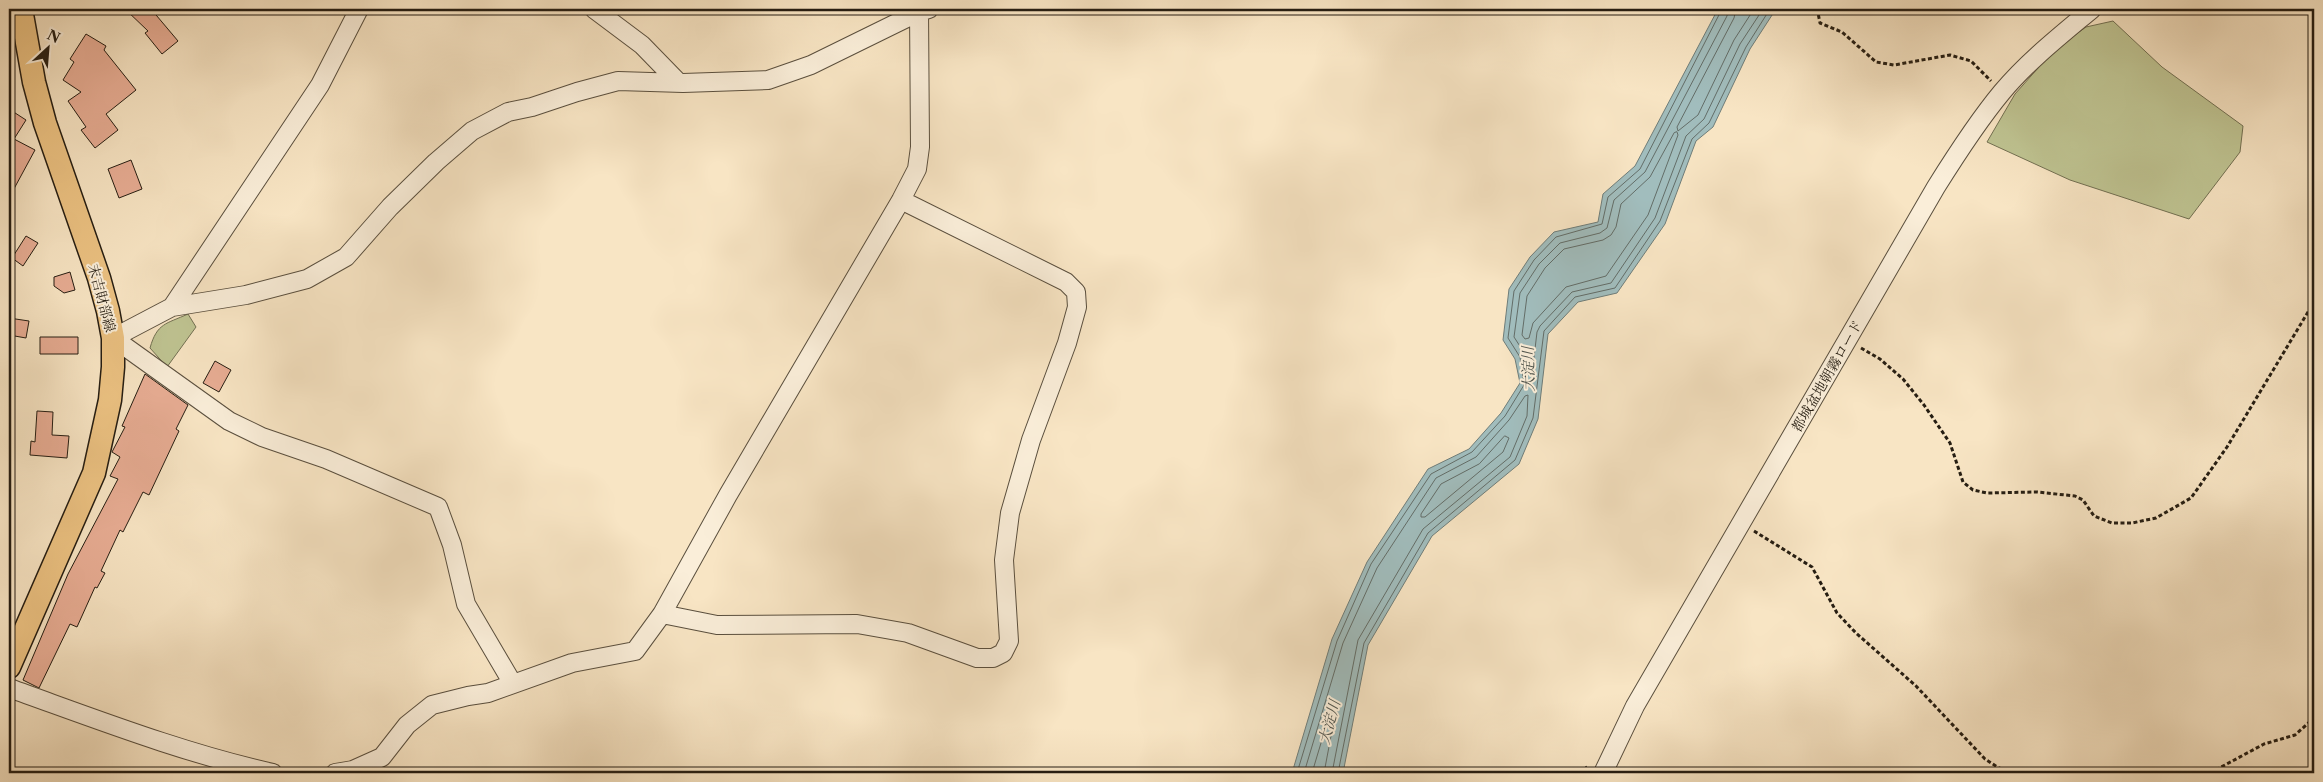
<svg xmlns="http://www.w3.org/2000/svg" width="2323" height="782" viewBox="0 0 2323 782" font-family="'Libre Caslon Text','Noto Serif JP',serif">
  <rect width="100%" height="100%" fill="#f8e5c4"/>
  <filter id="stains"><feTurbulence type="fractalNoise" baseFrequency=".004" numOctaves="4"/><feColorMatrix values="0 0 0 0 .2 0 0 0 0 .09 0 0 0 0 .02 0 0 0 .5 -.17"/></filter>
  <radialGradient id="worn" r=".72"><stop offset=".6" stop-color="#630" stop-opacity="0"/><stop offset="1" stop-color="#630" stop-opacity=".3"/></radialGradient>
  <path fill="#bfc492" stroke="#727052" d="M2113 21 2162 67 2243 126 2240 152 2189 219 2070 180 1987 142 2015 94 2055 49 2086 27Z
    M188 314 196 327 167 367 150 348C157 323 166 324 188 314Z"/>
  <path fill="#a1bdbd" stroke="#6f7d79" d="M1718 9H1776L1750 49 1713 127 1696 141 1665 224 1617 293 1578 302 1548 334 1538 419 1519 464 1432 536 1368 645 1343 773H1292L1332 639 1367 562 1428 469 1469 449 1501 413 1520 383 1515 359 1503 340 1509 289 1530 257 1554 232 1598 222 1603 194 1635 166Z"/>
  <g fill="none" stroke-linecap="round" stroke-linejoin="round">
    <path stroke="#636d68" stroke-width="1" d="M1728 9 1727 16 1645 172 1614 200 1607 228 1600 233 1560 243 1539 264 1520 293 1514 337 1525 354 1529 368 1533 366 1537 332 1540 326 1572 292 1611 283 1655 218 1686 136 1704 119 1740 44 1763 9
      M1736 9 1734 18 1677 127 1678 131 1698 115 1734 40 1754 9
      M1677 132 1678 135 1648 215 1606 276 1566 287 1533 323 1529 338 1525 339 1522 335 1527 296 1545 268 1564 249 1603 240 1611 235 1616 227 1621 204 1650 177 1674 133Z
      M1505 436 1509 438 1503 452 1425 517H1421V514L1441 484 1479 464Z
      M1297 773 1337 641 1371 564 1431 474 1472 452 1505 416 1524 385 1520 357 1508 338 1514 291 1534 260 1556 237 1602 224 1608 197 1640 169 1722 9
      M1304 773 1343 643 1377 568 1436 478 1476 457 1509 420 1525 396 1528 395 1527 416 1510 457 1423 529 1358 640 1332 773
      M1312 773 1330 713 1333 712 1335 715 1324 773
      M1338 773 1364 643 1428 533 1515 460 1533 418 1544 331 1575 297 1615 288 1660 221 1692 139 1709 123 1746 47 1770 9"/>
  </g>
  <path fill="#e8ad94" stroke="#251d12" d="M125 9H151L178 41 162 54 145 33 148 31Z
    M86 34 106 46 104 50 136 90 106 114 118 130 95 148 81 130 86 127 68 101 81 92 63 80 74 62 70 59Z
    M9 109 26 120 14 139 35 150 9 198Z
    M131 160 142 189 119 198 108 169Z
    M26 236 38 243 23 266 12 258Z
    M70 272 75 290 64 293 54 286V277Z
    M9 318 29 321 26 338 9 335Z
    M40 337H78V354H40Z
    M215 361 231 370 219 392 203 383Z
    M145 374 188 405 176 429 179 431 149 495 143 492 123 532 120 530 101 571 105 573 97 588 95 587 77 627 70 624 39 688 23 680 68 574 118 479 110 476 120 457 112 452 125 427 122 426Z
    M37 411 53 412 52 435 69 436 67 458 30 455 31 441 35 442Z"/>
  <g fill="none" stroke-linecap="round" stroke-linejoin="round">
    <g stroke="#5a4f3e" stroke-width="20">
      <path id="minor" d="M594 9 642 45 679 83
        M172 307 320 85 359 9
        M662 614 717 625 857 624 908 633 977 658H993L1003 653 1009 641 1004 560 1010 513 1031 440 1067 343 1077 307 1076 292 1066 282 901 200
        M513 684 466 604 452 545 438 507 326 459 262 437 229 421 113 338 172 307 246 295 307 279 346 257 390 207 436 162 472 131 508 112 532 107 577 92 618 81 683 83 768 80 811 65 919 12 929 9
        M9 688C96 719 183 753 273 773
        M335 773 353 770 382 757 407 725 432 705 468 696 488 693 572 663 635 651 662 614 728 495 901 200 917 169 920 147 919 9
        M1603 773 1635 706 1936 187C1956 155 1977 122 2002 92 2028 61 2061 35 2092 9"/>
    </g>
    <g stroke="#251d12" stroke-width="25">
      <path id="major" d="M9 667 94 473 110 400 113 367V338L108 311 99 278 45 123 34 82 21 9"/>
    </g>
    <path stroke="#251d12" stroke-width="3" stroke-dasharray="4 2.5" stroke-linecap="butt" d="M1820 9 1818 13 1820 23 1842 32 1876 62 1894 65 1950 55 1971 61 1991 81
      M1861 348 1880 359 1903 379 1924 405 1950 443 1963 482 1973 490 1987 493 2037 492 2075 496 2083 500 2094 516 2112 523H2132L2156 518 2191 498 2227 447 2314 302
      M1754 531 1812 567 1837 613 1856 633 1916 686 1985 759 1999 768 2017 773
      M1574 773 1587 767
      M2210 773 2264 744 2295 735 2314 718"/>
    <use href="#minor" stroke="#faeed9" stroke-width="18"/>
    <use href="#major" stroke="#ecc282" stroke-width="22"/>
  </g>
  <g text-anchor="middle" dominant-baseline="central" stroke-width="4" stroke-linejoin="round" paint-order="stroke">
    <g font-size="14" fill="#251d12" stroke="#faeed9">
      <text transform="translate(102 298) rotate(75)">末吉財部線</text>
      <text transform="translate(1827 376) rotate(-60)">都城盆地朝霧ロード</text>
    </g>
    <g font-size="15" font-style="italic" fill="#50554e" stroke="#faeed9">
      <text transform="translate(1528 369) rotate(-91)">大淀川</text>
      <text transform="translate(1329 722) rotate(-75)">大淀川</text>
    </g>
  </g>
  <rect width="2323" height="782" fill="none" stroke="#f8e5c4" stroke-width="30"/>
  <rect x="10" y="10" width="2303" height="762" fill="none" stroke="#251d12" stroke-width="2.5"/>
  <rect x="15" y="15" width="2293" height="752" fill="none" stroke="#251d12"/>
  <g transform="translate(48 48) rotate(26)" stroke="#faeed9" stroke-width="4" paint-order="stroke">
  <path d="M0-4L9 19L0 12L-9 19Z" fill="#251d12"/>
  <text y="-8" font-size="14" font-weight="bold" text-anchor="middle" fill="#251d12">N</text>
  </g>
  <rect width="100%" height="100%" filter="url(#stains)"/>
  <rect width="100%" height="100%" fill="url(#worn)"/>
</svg>
